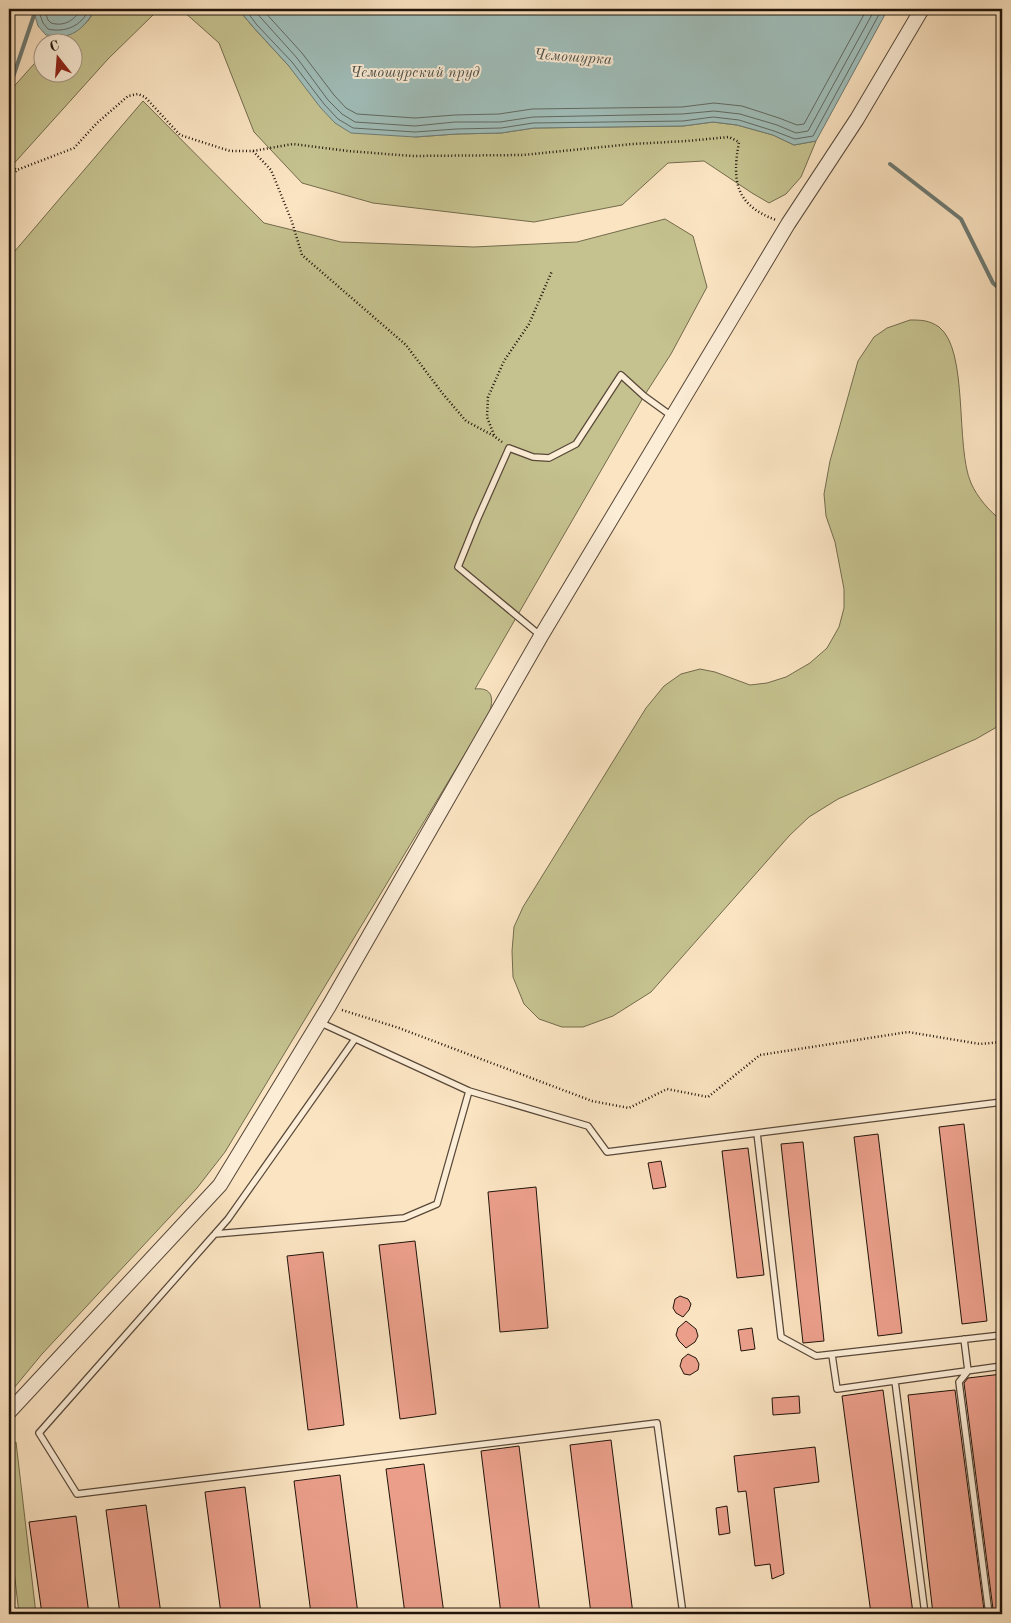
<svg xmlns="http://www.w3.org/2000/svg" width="1011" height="1623" viewBox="0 0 1011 1623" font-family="'Old Standard TT',serif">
  <rect width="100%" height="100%" fill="#fbe4c2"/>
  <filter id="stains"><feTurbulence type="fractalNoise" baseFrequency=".004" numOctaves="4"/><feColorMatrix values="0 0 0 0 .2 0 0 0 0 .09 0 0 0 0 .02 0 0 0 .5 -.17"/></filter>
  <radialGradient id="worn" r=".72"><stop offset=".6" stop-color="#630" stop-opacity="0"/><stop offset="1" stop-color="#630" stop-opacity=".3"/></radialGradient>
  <path fill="#c5c28f" stroke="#736b4d" d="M95 9H238L254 28 288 65 415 137 456 134 501 133 534 128 683 126 713 122 737 125 773 135 794 145 816 141 801 177 786 194 769 203 752 193 704 161 668 163 622 205 534 222 373 203 302 183 254 132 219 43 183 11 155 13 108 59 9 169V92L42 55V72H72V42H57C73 29 85 31 95 9Z
    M143 101 264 223 341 242 474 247 577 242 665 219 693 236 707 287 671 354 644 396 475 689C493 687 494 699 489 714L225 1152 197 1188 42 1354 9 1394V258Z
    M910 320C921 320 929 320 939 327 969 350 955 447 971 483 977 497 990 512 1002 521V724L976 739 838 799 809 817 790 835 651 992 613 1016 583 1027H562L539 1019 524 1004 513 977 512 951 514 927 523 907 646 708 664 686 681 674 700 669 715 672 750 685 767 683 786 677 810 663 827 648 839 627 844 608V589L835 542 826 516 824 494 830 461 858 361 874 337 887 328Z
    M16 1442 36 1614H19L9 1527V1448Z"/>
  <path fill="#a0beba" stroke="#6d7a74" d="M33 9H95C89 21 77 36 62 36 57 37 51 35 46 35L38 26Z
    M238 9H888L816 141 794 145 773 135 737 125 713 122 683 126 534 128 501 133 456 134 415 137 351 133 335 123 320 107 288 65 254 28Z"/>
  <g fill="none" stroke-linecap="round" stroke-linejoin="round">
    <path stroke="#606962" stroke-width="1" d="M38 9 43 23 48 29C65 33 82 26 89 9
      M44 9 48 20 51 23C65 27 74 20 82 9
      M245 9 257 25 292 62 324 104 338 119 353 128 415 132 456 129 501 128 533 123 683 121 713 117 739 120 774 131 795 139 813 136 882 9
      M253 9 297 58 328 100 342 114 355 122 415 126 455 122H500L533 117 682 114 714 111 740 114 777 125 796 133 808 131 875 9
      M262 9 302 53 334 95 346 108 357 114 415 118 455 115 499 114 532 109 682 107 714 103 742 106 779 118 797 125 804 124 867 9"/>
    <path stroke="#6d7a74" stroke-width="4" d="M9 89 36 9
      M890 164 961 219 993 283 1002 291"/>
  </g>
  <path fill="#eb9f8b" stroke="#21140b" d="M964 1124 987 1321 962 1324 939 1127Z
    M878 1134 902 1333 878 1336 854 1137Z
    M803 1142 824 1341 803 1343 781 1144Z
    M748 1148 764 1275 737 1278 722 1151Z
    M661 1161 666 1187 653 1189 648 1163Z
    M536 1187 548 1328 500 1332 488 1192Z
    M415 1241 436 1414 400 1419 379 1245Z
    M323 1252 344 1425 308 1430 287 1256Z
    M680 1296 688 1299 691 1304 689 1310 683 1317 676 1313 673 1308 675 1299Z
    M686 1321 696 1329 698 1336 695 1342 686 1348 679 1341 676 1335 678 1328Z
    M752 1328 755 1349 741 1351 738 1330Z
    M688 1354 696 1358 699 1364 698 1370 690 1375 684 1374 680 1366 682 1359Z
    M1002 1374V1608L993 1609 964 1383 968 1378Z
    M883 1390 913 1613 908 1614H871L842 1396Z
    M955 1390 984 1610 946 1614H933L908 1395Z
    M799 1396 800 1413 773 1415 772 1398Z
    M611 1440 633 1614H591L570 1445Z
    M519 1446 540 1614H501L481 1451Z
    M815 1447 819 1482 774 1488 784 1574 772 1579 770 1564 755 1566 746 1491 738 1492 734 1456Z
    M424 1464 444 1614H405L386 1469Z
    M340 1475 358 1614H311L294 1481Z
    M245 1487 261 1614H221L205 1492Z
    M146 1505 161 1614H120L106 1510Z
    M727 1506 730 1533 719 1535 716 1508Z
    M76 1516 89 1614H42L29 1522Z"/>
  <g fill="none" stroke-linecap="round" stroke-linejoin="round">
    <g stroke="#584839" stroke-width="8">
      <path id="service" d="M541 636 458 567 477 520 509 448 533 457 549 458 576 444 621 375 644 396 673 417
        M319 1022 469 1091 588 1126 607 1152 1002 1102
        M355 1039 228 1219 39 1433 77 1494 657 1423 683 1614
        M757 1133 781 1337 816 1356 1002 1335
        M215 1234 404 1218 437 1204 469 1091
        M964 1339 968 1371 959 1382 989 1614
        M832 1355 837 1389 1002 1366
        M895 1381 925 1614"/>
    </g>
    <g stroke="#584839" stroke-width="16">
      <path id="tertiary" d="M9 1412 220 1185 329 1006 541 636 788 224 857 119 922 9"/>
    </g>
    <path stroke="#21140b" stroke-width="2.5" stroke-dasharray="1 2.5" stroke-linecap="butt" d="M253 151 293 144 348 151 412 156 523 155 632 144 687 141 729 137 739 142C732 181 735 205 776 220
      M9 165 17 170
      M9 180 17 170 74 148 97 123 128 96 138 94 145 97 180 135 230 151H253L271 170 292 222 302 255 406 345 443 394 466 421 494 436 502 442
      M494 435 487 417 488 397 504 361 529 324 552 271
      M342 1010 399 1028 592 1101 629 1108 667 1089 708 1097 760 1055 908 1032 980 1044 1002 1042"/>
    <use href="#service" stroke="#fcedd7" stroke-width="5.5"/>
    <use href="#tertiary" stroke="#fcedd7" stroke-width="14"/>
  </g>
  <g text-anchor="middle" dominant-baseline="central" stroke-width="4" stroke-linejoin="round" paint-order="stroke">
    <g font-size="15" font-style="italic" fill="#4d5048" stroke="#fcedd7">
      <text transform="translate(573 58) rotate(4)">Чемошурка</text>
      <text x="415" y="73">Чемошурский пруд</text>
    </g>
  </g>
  <rect width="1011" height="1623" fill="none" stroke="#fbe4c2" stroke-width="30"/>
  <rect x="10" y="10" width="991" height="1603" fill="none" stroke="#21140b" stroke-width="2.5"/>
  <rect x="15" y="15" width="981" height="1593" fill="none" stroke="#21140b"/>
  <g transform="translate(58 58) rotate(343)"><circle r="24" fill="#fcedd7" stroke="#a49685"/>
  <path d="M0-4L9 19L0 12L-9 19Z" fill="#8f2418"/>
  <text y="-8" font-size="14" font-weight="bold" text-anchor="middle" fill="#21140b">С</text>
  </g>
  <rect width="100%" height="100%" filter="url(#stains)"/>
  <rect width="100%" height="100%" fill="url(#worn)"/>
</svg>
